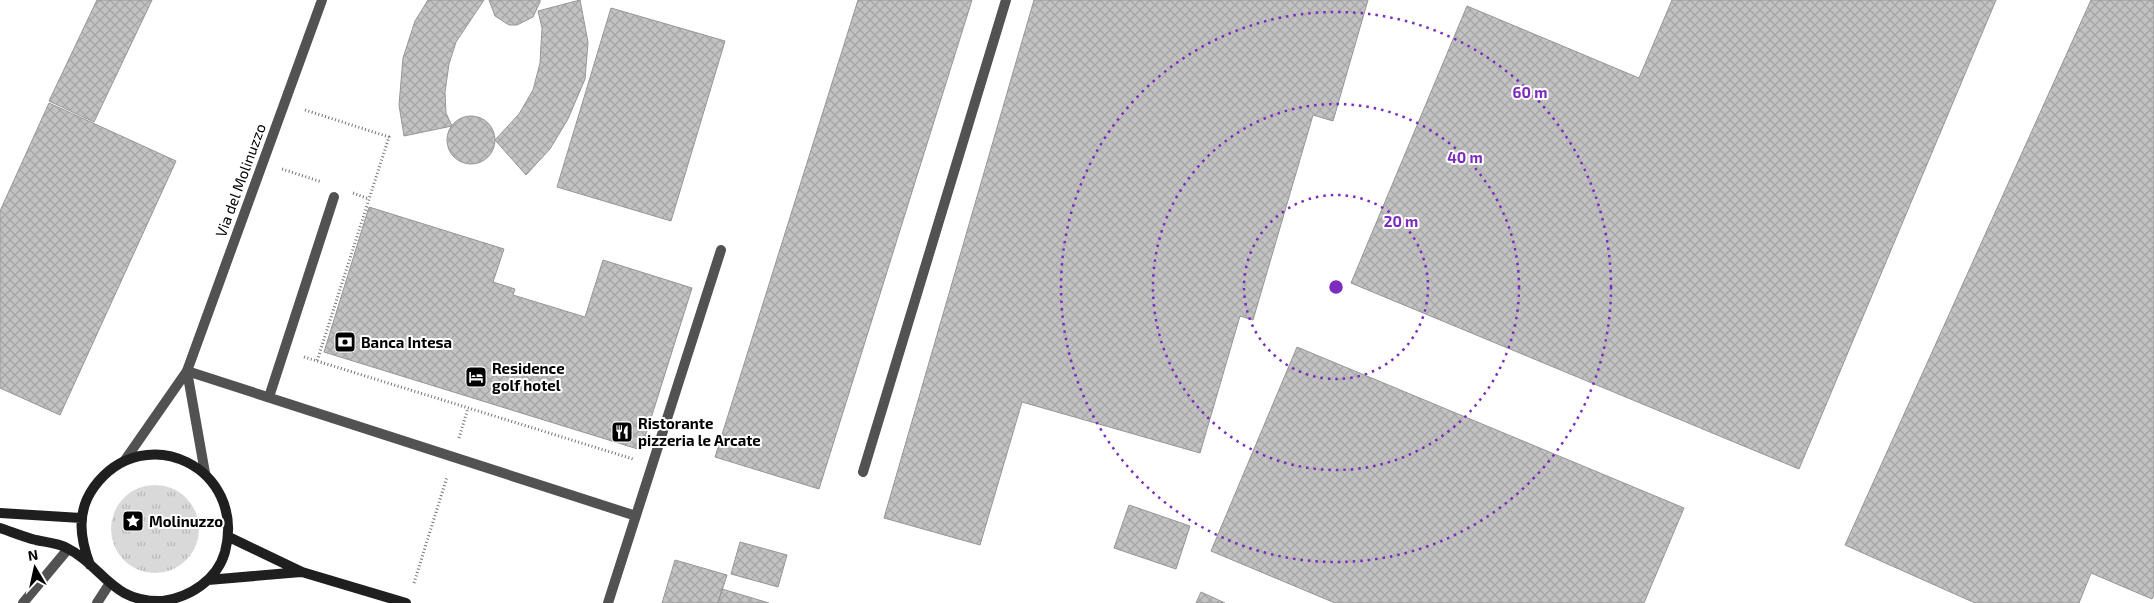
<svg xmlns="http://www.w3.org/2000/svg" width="2154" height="603" viewBox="0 0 2154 603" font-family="'Exo 2',sans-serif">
  <defs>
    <pattern id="grass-tufts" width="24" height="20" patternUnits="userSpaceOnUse" patternTransform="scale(1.25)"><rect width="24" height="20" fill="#d9d9d9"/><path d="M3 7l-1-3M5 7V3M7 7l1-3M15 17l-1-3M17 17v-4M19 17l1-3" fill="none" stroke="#b8b8b8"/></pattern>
    <pattern id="building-cross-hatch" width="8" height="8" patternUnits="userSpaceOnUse" patternTransform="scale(1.25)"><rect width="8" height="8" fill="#c2c2c2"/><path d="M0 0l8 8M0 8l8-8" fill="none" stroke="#a5a5a5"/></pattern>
  </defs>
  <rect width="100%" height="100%" fill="#fff"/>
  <path fill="url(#grass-tufts)" d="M111 529a44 44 0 1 1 88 0a44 44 0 1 1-88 0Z"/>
  <path fill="url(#building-cross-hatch)" stroke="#969696" d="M97 0H152L94 122 49 101Z
    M428 0H484L456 42 449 64 445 92 446 113 452 126 404 136 399 105 403 58 415 21Z
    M489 0H540V2L533 17 517 25H509L495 16Z
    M580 0 588 42 585 79 568 119 550 149 526 175 495 140 519 114 533 90 540 63 542 28 538 11Z
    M858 0H972L819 489 715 457Z
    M1034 0H1368L1333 121 1313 115 1253 320 1240 316 1200 453 1022 402 980 545 884 518Z
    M1672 0H1996L1799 469 1351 283 1467 6 1639 78Z
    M2091 0H2154V595L2152 599 2091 573 2079 603H1975L1845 545Z
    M611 8 725 41 671 221 557 187Z
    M49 103 176 161 60 415 0 388V211Z
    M447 140a24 24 0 1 1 48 0a24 24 0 1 1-48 0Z
    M369 207 504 249 493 282 515 289 513 295 585 317 603 260 692 288 641 450 324 352Z
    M1297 347 1684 508 1644 603H1335L1211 551Z
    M1129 505 1190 526 1176 569 1114 548Z
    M740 542 787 555 778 587 731 574Z
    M675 560 727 575 718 603H662Z
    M722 589 769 603H718Z
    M1201 592 1225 603H1196Z"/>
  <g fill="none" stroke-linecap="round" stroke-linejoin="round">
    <path stroke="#747474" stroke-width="3" stroke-dasharray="1 2.5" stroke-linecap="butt" d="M305 110 389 137 317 361
      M282 169 322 182
      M353 193 369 199
      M304 357 633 459
      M459 438 468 408
      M414 583 447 477"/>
    <path stroke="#525252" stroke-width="10" d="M187 371 636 516
      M269 397 334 197
      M863 472 1006 0
      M23 603 68 549
      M608 603 721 250"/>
    <path stroke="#525252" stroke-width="10" d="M187 371 205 473
      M125 460 187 371 322 0
      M97 603 108 586"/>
    <path stroke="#1f1f1f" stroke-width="10" d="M0 513 81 518
      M0 528C12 532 24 537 36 540 45 542 57 543 65 547 104 566 110 603 163 601 190 597 217 580 225 552 247 468 145 418 94 487 76 512 80 538 90 565
      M229 537 302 572 406 603
      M208 580 301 572"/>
  </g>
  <g fill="none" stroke="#7b2cbf" stroke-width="2.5" stroke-dasharray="2.5 5">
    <circle cx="1336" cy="287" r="92"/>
    <circle cx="1336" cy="287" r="183"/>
    <circle cx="1336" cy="287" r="275"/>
  </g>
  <defs>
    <g id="bank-square" transform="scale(1.125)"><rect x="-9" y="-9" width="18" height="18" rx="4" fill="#000" stroke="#fff"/><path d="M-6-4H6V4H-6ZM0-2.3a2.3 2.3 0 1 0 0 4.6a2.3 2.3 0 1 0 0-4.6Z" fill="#fff"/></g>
    <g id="hotel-square" transform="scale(1.125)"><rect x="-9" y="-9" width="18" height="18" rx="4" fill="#000" stroke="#fff"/><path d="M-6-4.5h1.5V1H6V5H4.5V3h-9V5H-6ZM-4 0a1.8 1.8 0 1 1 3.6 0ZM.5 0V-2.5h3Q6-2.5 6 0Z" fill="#fff"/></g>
    <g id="restaurant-square" transform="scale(1.125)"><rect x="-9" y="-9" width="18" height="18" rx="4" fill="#000" stroke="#fff"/><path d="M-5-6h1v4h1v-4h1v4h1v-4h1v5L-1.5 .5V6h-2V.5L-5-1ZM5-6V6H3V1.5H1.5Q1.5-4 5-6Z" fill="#fff"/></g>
    <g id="sight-square" transform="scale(1.125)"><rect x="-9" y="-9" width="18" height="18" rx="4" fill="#000" stroke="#fff"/><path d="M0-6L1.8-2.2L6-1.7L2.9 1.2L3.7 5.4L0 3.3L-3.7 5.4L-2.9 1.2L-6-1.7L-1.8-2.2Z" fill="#fff"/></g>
  </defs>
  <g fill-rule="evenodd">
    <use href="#bank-square" x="345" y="342"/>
    <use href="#hotel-square" x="476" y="377"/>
    <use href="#restaurant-square" x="622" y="432"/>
    <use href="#sight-square" x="133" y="521"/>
  </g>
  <g text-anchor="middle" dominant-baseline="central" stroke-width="4" stroke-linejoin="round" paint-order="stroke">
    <g font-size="15" fill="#000" stroke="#fff">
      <text transform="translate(240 180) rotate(-70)">Via del Molinuzzo</text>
    </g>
    <g font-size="15" font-weight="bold" fill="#000" stroke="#fff" text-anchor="start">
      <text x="361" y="342">Banca Intesa</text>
      <text x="492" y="368">Residence<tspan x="492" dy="17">golf hotel</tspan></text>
      <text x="638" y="423">Ristorante<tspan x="638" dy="17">pizzeria le Arcate</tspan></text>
      <text x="149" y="521">Molinuzzo</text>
    </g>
  </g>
  <circle cx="1336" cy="287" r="8" fill="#7b2cbf" stroke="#fff" stroke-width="2.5"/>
  <g font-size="15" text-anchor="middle" font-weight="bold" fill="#7b2cbf" stroke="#fff" stroke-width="4" stroke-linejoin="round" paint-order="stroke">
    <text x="1530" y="98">60 m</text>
    <text x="1465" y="163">40 m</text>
    <text x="1401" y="227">20 m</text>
  </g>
  <g transform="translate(35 568) rotate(351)" stroke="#ffffff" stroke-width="4" paint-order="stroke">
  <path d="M0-4L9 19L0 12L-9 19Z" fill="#000000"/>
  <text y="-8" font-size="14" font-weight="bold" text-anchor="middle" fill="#000000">N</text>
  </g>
</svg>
